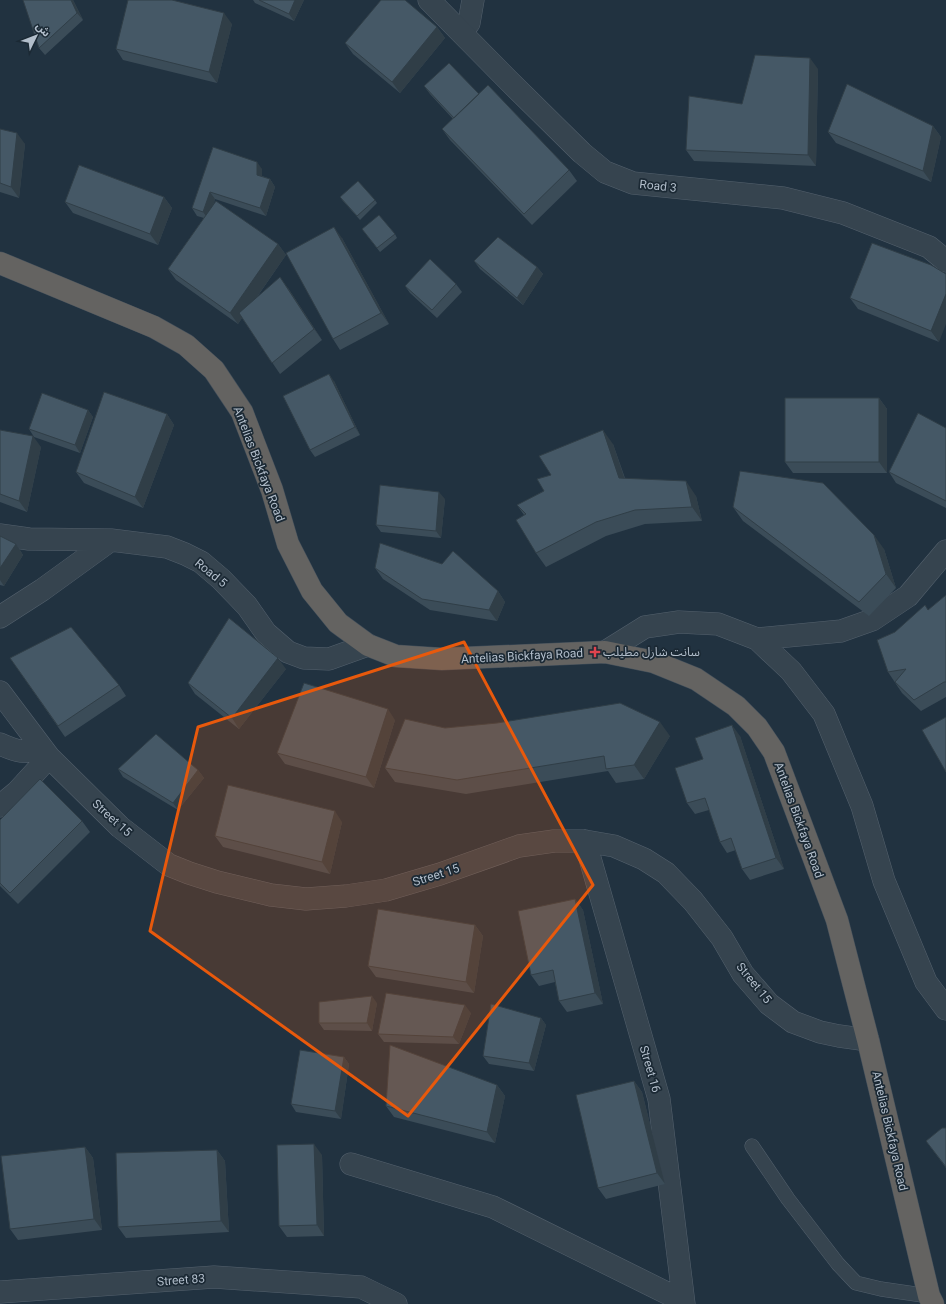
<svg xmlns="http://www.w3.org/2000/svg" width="946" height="1304" viewBox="0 0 946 1304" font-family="Roboto,'Noto Sans Arabic',sans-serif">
  <rect width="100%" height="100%" fill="#213240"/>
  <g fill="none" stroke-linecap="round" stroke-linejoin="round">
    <g stroke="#54616d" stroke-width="15">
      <path id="service" d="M752 1146 788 1199 838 1264 856 1283 881 1289 929 1296"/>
    </g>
    <g stroke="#54616d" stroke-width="23">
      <path id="minor" d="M461 32 469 23 473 0
        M0 535 29 539 111 540 167 547 185 554 201 562 221 579 247 606 266 633 288 652 304 658 329 659 368 645
        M0 617 42 590 111 540
        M757 639 841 631 872 620 908 596 946 551
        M605 652 645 627 679 622 718 624 757 639 791 671 824 714 862 806 884 881 926 982 946 1009
        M0 692 49 757 120 827 169 865 189 873 217 882 271 895 306 899 346 896 386 890 440 874 519 846 554 841H585L614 846 644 859 666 873 693 901 722 938 743 974 769 1004 793 1022 820 1032 839 1036 868 1040
        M0 744C18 752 23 753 43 749
        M0 806 17 792 49 757
        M585 841 659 1099 684 1304
        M351 1164 493 1207 683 1301
        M0 1292 214 1277 361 1287 396 1304"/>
    </g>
    <g stroke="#54616d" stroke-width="23">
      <path id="tertiary" d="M429 0 508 80 582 153 605 172 633 183 783 198 843 213 929 247 946 261"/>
    </g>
    <g stroke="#414e5a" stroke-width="23">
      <path id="trunk" d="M0 263 154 327 186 345 214 370 242 412 272 490 288 544 312 591 338 623 368 645 396 656 442 659 605 652 654 662 696 679 736 706 757 727 774 752 837 920 868 1040 929 1296 933 1304"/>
    </g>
    <use href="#service" stroke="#36444f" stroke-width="14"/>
    <use href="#minor" stroke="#36444f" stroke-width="22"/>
    <use href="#tertiary" stroke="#36444f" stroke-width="22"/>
    <use href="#trunk" stroke="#646361" stroke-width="22"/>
  </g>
  <path fill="#3b4c58" d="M73 0 83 20 45 55 39 48Z
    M253 0H304L294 21 255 3Z
    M232 24 217 83 123 60 116 49Z
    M437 27 445 38 400 93 353 54 345 43Z
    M818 69 816 166 694 161 686 150 742 104Z
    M424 86 479 94 569 170 577 181 532 225 450 140 442 129 453 119 430 94Z
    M933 126 941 137 931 182 836 143 828 132Z
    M0 129 25 144 19 198 0 192Z
    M213 147 262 169V176L270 179 275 187 266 216 215 199 214 203 278 244 286 255 255 300 288 288 322 340 280 374 242 318 238 324 176 280 168 269 204 218 197 216 192 208Z
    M164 197 172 208 158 245 73 213 65 202Z
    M340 197 375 200 377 203 360 220 343 201Z
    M362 229 395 234 397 238 380 252Z
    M342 238 389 324 340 350 333 339Z
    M872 243 939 342 858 309 850 298Z
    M474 261 537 267 543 274 523 305 480 269Z
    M456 284 462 292 437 318 410 293 405 286Z
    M334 381 360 435 315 457 310 450Z
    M879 398 887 409V473H793L785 462Z
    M88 410 93 417 80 453 34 437 29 429Z
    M167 414 174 425 143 508 84 483 76 472Z
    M946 428V508L896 483 889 472Z
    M0 430 41 447 27 512 0 502Z
    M613 444 625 478 696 496 702 521 645 524 606 536 546 567 536 553 524 515 517 505 544 491 551 475Z
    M445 499 441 538 381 532 376 525Z
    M733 507 884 549 896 588 869 616 743 521Z
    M0 536 16 544 23 555 4 586 0 585Z
    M375 568 498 591 505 602 497 621 430 610 383 579Z
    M946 595V697L921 711 902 693 888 672 895 632 928 610Z
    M10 658 119 685 126 696 65 737Z
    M286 669 239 729 195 694 188 683Z
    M395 720 374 788 285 764 277 753Z
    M445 728 670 736 644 779 616 783 608 771 466 794 395 782 385 768Z
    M740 736 784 869 750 880 742 869 736 850 727 853 720 842 709 810 695 814 687 803 703 759Z
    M118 769 198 770 204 778 178 810 123 777Z
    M0 820 82 821 90 832 18 904 0 886Z
    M342 822 330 874 223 847 215 836Z
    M575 899 583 910 603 1004 567 1012 559 1001 555 982 539 986 531 975Z
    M475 925 483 936 474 993 376 977 368 966Z
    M377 1003 372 1031 324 1030 319 1023Z
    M471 1013 459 1044 384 1042 378 1034Z
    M541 1018 546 1025 534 1071 489 1064 483 1056Z
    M344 1057 349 1064 341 1119 296 1112 291 1104Z
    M634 1081 642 1092 665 1184 606 1199 598 1188Z
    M497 1085 505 1096 495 1143 394 1117 386 1106Z
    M946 1128V1168L926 1141Z
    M85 1147 93 1158 102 1230 18 1240 10 1229Z
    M217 1150 225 1161 229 1232 126 1238 118 1227Z
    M322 1155 324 1236 287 1237 279 1226Z"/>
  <path fill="#303e47" d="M71 0H73L83 20 77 13Z
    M295 0H304L294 21 289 14Z
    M224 13 232 24 217 83 209 72Z
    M437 27 445 38 400 93 392 82Z
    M810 58 818 69 816 166 808 155Z
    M933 126 941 137 931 182 923 171Z
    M17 133 25 144 19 198 11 187Z
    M257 162 262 169V182L257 175Z
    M270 179 275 187 266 216 260 208Z
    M210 192 215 199 209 220 203 212Z
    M164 197 172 208 158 245 150 234Z
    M334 227 342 238 389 324 381 313Z
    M278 244 286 255 238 324 230 313Z
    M537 267 543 274 523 305 517 298Z
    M280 277 288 288 322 340 314 329Z
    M946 294V324L939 342 931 331Z
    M329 374 334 381 360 435 355 427Z
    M879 398 887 409V473L879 462Z
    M88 410 93 417 80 453 75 445Z
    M167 414 174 425 143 508 135 497Z
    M603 430 613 444 629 492 619 478Z
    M33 436 41 447 27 512 19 501Z
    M686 481 696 496 702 521 692 507Z
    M439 492 445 499 441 538 436 531Z
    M874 535 884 549 896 588 886 574Z
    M16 544 23 555 4 586 0 580V568Z
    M498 591 505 602 497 621 489 610Z
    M278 658 286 669 239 729 232 718Z
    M388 709 395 720 374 788 366 777Z
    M660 722 670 736 644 779 634 765Z
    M732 725 740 736 784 869 776 858Z
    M198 770 204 778 178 810 173 803Z
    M335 811 342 822 330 874 322 862Z
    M575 899 583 910 603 1004 595 993Z
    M475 925 483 936 474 993 466 982Z
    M372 996 377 1003 372 1031 367 1023Z
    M465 1005 471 1013 459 1044 453 1037Z
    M541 1018 546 1025 534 1071 529 1063Z
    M344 1057 349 1064 341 1119 335 1111Z
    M634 1081 642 1092 665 1184 657 1173Z
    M497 1085 505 1096 495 1143 487 1132Z
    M314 1144 322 1155 324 1236 317 1225Z
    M85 1147 93 1158 102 1230 94 1219Z
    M217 1150 225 1161 229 1232 221 1221Z"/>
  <path fill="#455866" stroke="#303e47" d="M23 0H71L77 13 39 48Z
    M128 0H172L224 13 209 72 116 49Z
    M259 0H295L289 14Z
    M381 0H405L437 27 392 82 345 43Z
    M755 55 810 58 808 155 686 150 689 96 742 104Z
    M449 63 479 94 454 118 424 86Z
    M847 84 933 126 923 171 828 132Z
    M488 85 569 170 524 214 442 129Z
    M0 129 17 133 11 187 0 183Z
    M213 147 257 162V175L270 179 260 208 210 192 203 212 192 208Z
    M79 165 164 197 150 234 65 202Z
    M358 181 375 200 357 216 340 197Z
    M216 201 278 244 230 313 168 269Z
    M379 215 395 234 377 248 362 229Z
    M334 227 381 313 333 339 286 253Z
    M498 237 537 267 517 298 474 261Z
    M872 243 931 265 946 274V294L931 331 850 298Z
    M430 259 456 284 432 310 405 286Z
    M280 277 314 329 272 363 239 313Z
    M329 374 355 427 310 450 283 396Z
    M104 392 167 414 135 497 76 472Z
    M42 393 88 410 75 445 29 429Z
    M785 398H879V462H785Z
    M918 413 946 428V501L889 472Z
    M0 430 33 436 19 501 0 494Z
    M603 430 619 478 686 481 692 507 635 510 596 522 536 553 516 520 526 514 517 505 544 491 537 479 551 475 539 456Z
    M740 471 823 483 874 535 886 574 859 602 733 507Z
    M380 485 439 492 436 531 376 525Z
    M0 536 16 544 0 568Z
    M380 543 442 564 453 551 498 591 489 610 422 599 375 568Z
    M946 595V682H944L914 700 895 682 906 669 888 672 877 640 895 632 925 605 928 610Z
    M229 618 278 658 232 718 188 683Z
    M71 627 119 685 58 726 10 658Z
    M304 683 388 709 366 777 277 753Z
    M620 703 660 722 634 765 606 769 604 756 457 780 385 768 405 719 445 728 497 723Z
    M946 717V772L922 730Z
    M732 725 776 858 742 869 731 838 720 842 705 798 687 803 675 768 703 759 695 738Z
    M156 734 198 770 173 803 118 769Z
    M40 779 82 821 10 893 0 883V820Z
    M228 785 335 811 322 862 215 836Z
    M575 899 595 993 559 1001 553 970 531 975 518 911Z
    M378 909 475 925 466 982 368 966Z
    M386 993 465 1005 453 1037 378 1034Z
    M372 996 367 1023H319V1002Z
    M491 1004 541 1018 529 1063 483 1056Z
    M390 1045 497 1085 487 1132 386 1106Z
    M300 1050 344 1057 335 1111 291 1104Z
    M634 1081 657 1173 598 1188 576 1095Z
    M942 1128H946V1167L926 1141Z
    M314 1144 317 1225 279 1226 277 1145Z
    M85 1147 94 1219 10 1229 1 1156Z
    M217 1150 221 1221 118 1227 116 1153Z"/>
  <path fill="#e8590c" fill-opacity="0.2" stroke="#e8590c" stroke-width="3" stroke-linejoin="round" d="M464 642 593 885 408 1116 150 931 198 727Z"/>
  <path fill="#e0444e" stroke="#1b2934" stroke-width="1.5" d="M593 646h4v4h4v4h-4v4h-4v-4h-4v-4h4z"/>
  <g text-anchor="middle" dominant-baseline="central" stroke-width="3.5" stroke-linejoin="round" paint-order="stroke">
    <g font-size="12" fill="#b2becb" stroke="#1b2934">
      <text transform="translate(658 186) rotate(6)">Road 3</text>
      <text transform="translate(259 464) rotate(69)">Antelias Bickfaya Road</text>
      <text transform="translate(211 573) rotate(39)">Road 5</text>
      <text transform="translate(522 656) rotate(-3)">Antelias Bickfaya Road</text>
      <text transform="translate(112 818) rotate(42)">Street 15</text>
      <text transform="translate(799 820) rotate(70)">Antelias Bickfaya Road</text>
      <text transform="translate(436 875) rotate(-18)">Street 15</text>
      <text transform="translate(754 983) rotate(51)">Street 15</text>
      <text transform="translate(650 1069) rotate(74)">Street 16</text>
      <text transform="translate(890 1131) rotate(77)">Antelias Bickfaya Road</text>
      <text transform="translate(181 1280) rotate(-4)">Street 83</text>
    </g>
    <g font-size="12" fill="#b2becb" stroke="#1b2934" text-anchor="start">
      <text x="603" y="652">سانت شارل مطيلب</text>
    </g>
  </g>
  <g transform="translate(36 36) rotate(47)" stroke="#1b2934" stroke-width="3" paint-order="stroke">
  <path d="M0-3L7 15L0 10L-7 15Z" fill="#b2becb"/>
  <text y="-6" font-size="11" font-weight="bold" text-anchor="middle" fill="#b2becb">ش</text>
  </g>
</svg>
